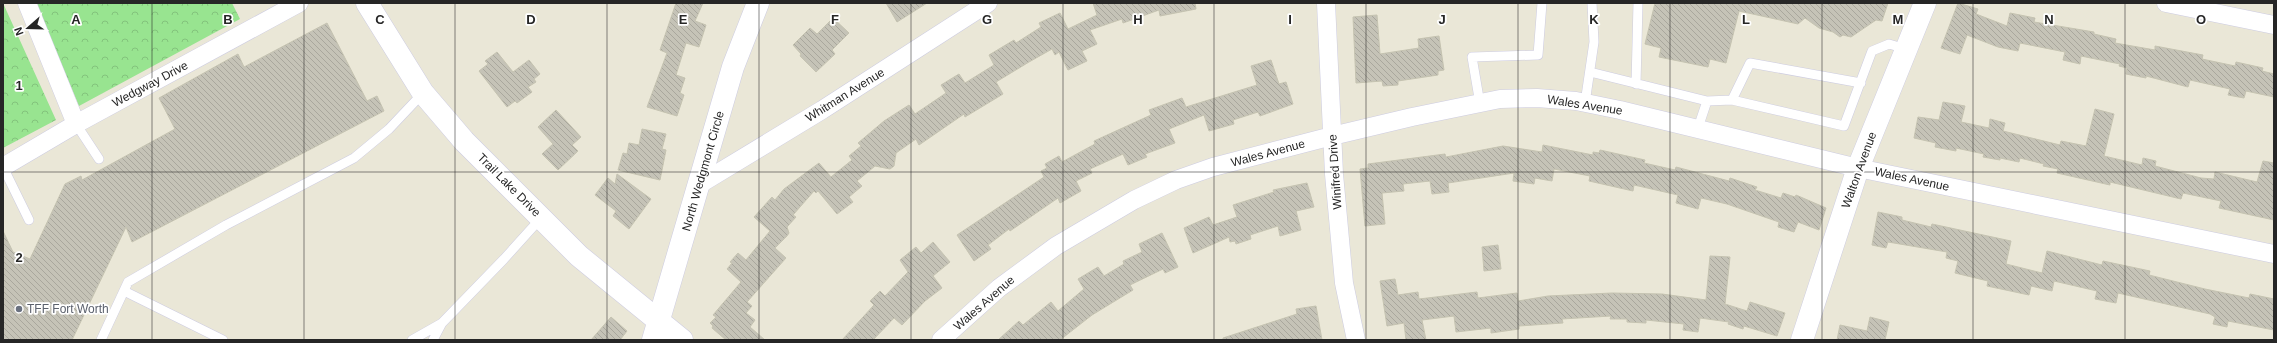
<svg xmlns="http://www.w3.org/2000/svg" width="2277" height="343" viewBox="0 0 2277 343" font-family="Helvetica,sans-serif">
  <defs>
    <pattern id="forest-crowns" width="20" height="18" patternUnits="userSpaceOnUse"><rect width="20" height="18" fill="#98e490"/><path d="M2 6a3 3 0 1 1 6 0M12 15a3 3 0 1 1 6 0" fill="none" stroke="#83c37c"/></pattern>
    <pattern id="building-back-hatch" width="6" height="6" patternUnits="userSpaceOnUse"><rect width="6" height="6" fill="#c5c3b7"/><path d="M-1 5l2 2M0 0l6 6M5-1l2 2" fill="none" stroke="#a9a79d"/></pattern>
  </defs>
  <rect width="100%" height="100%" fill="#eae7d7"/>
  <path fill="url(#forest-crowns)" d="M3 3 56 120 3 148Z
    M36 3H232L240 19 79 106Z"/>
  <path fill="url(#building-back-hatch)" stroke="#c5c3b1" d="M676 3H703L695 21 706 25 699 47 686 43 676 75 685 78 680 93 684 95 677 116 647 107 667 53 660 50Z
    M886 3H927L897 22Z
    M1093 3H1195L1196 9 1160 16 1159 10 1123 23 1122 19 1090 30 1097 44 1082 51 1087 61 1068 70 1059 52 1055 55 1052 49 1029 62 996 82 1003 94 965 117 964 114 919 145 916 139 896 153 894 166 890 169 875 166 857 181 862 186 849 197 853 202 837 214 818 191 816 193 814 191 793 215 796 217 787 227 789 233 787 236 775 248 786 258 747 302 752 306 746 313 755 320 750 327 765 340H726L712 328 713 326 710 323 716 317 713 315 741 282 727 269 732 263 730 262 738 253 746 260 770 231 754 217 772 197 775 200 784 189 819 163 831 177 852 160 849 156 861 146 858 143 884 121 909 105 915 114 946 93 941 85 959 74 965 83 994 65 989 55 1014 40 1016 43 1041 27 1039 23 1060 13 1068 29 1097 15Z
    M1655 3H1888L1882 21 1876 20 1851 37 1843 35 1840 37 1833 32 1819 28 1805 18 1798 24 1739 11 1726 63 1710 59 1708 67 1659 57 1661 48 1645 44Z
    M1958 3 1978 9 1976 14 2007 26 2010 13 2035 18 2034 22 2094 32V34L2116 39 2115 43 2155 50V46L2203 55 2202 59 2235 66 2236 62 2263 68 2262 71 2274 74V97L2246 91 2244 98 2228 95 2230 89 2190 80 2188 87 2146 76V78L2126 74 2127 68 2119 66 2120 64 2081 56 2080 64 2063 60 2065 52 2020 43 2018 51 1998 47 1967 35 1960 54 1941 48Z
    M1377 15 1380 54 1419 48 1418 39 1439 36 1444 70 1438 71V75L1398 81V85L1383 86 1382 81 1356 83 1353 17Z
    M833 18 849 33 832 50 835 54 816 72 800 56 801 54 793 45 810 28 817 34Z
    M327 23 367 101 377 96 384 111 132 242 126 227 72 340H3V231L13 252 30 259 65 184 81 176 82 180 175 129 159 98 238 54 244 67Z
    M497 52 513 72 529 60 540 74 534 79 536 82 528 87 532 92 517 103 515 101 507 107 479 71 488 64 485 61Z
    M1271 60 1279 84 1286 82 1293 104 1260 116 1258 112 1233 120 1234 124 1209 131 1204 115 1169 129 1175 143 1145 154 1147 157 1128 165 1123 154 1090 169 1092 173 1076 181 1081 191 1060 203 1058 198 1010 231 1009 229 988 245 991 249 974 261 957 235 1044 177 1041 171 1047 168 1045 164 1059 156 1062 162 1095 144 1094 141 1151 115 1149 110 1182 98 1186 107 1257 85 1251 66Z
    M1943 102 1965 106 1961 122 1989 128 1990 119 2005 123 2003 131 2060 145 2061 141 2086 146 2095 109 2114 114 2104 156 2142 165 2143 158 2156 161 2155 166 2201 178 2214 179 2215 172 2257 182 2263 161 2274 163V220L2219 208 2221 201 2183 193 2181 199 2110 182V185L2057 173 2058 169 2043 166 2044 164 2020 158 2019 162 2000 158V160L1983 157 1984 154 1956 148V151L1935 147 1936 143 1914 138 1918 117 1939 120Z
    M556 110 581 137 572 145 578 151 558 170 542 154 553 144 538 127Z
    M642 129 666 134 662 149 666 150 660 180 618 170 623 153 627 154 629 143 639 145Z
    M1543 145 1593 155V152L1599 153 1600 150 1645 160 1644 163 1675 170 1676 167 1729 181 1730 178 1757 187 1755 190 1781 198 1783 193 1795 197 1796 195 1826 208 1819 230 1798 222 1794 232 1778 227 1779 222 1727 204 1701 198 1698 209 1676 203 1678 195 1634 185 1633 191 1589 181 1590 176 1554 169 1552 181 1535 178 1534 184 1513 181 1514 173 1448 183 1449 192 1432 194 1430 181 1403 184 1404 191 1382 193 1385 224 1365 226 1360 169 1368 168V164L1445 154 1446 157 1503 146 1542 152Z
    M617 174 651 199 629 229 613 216 616 211 595 195 608 178 615 184Z
    M1307 183 1314 207 1296 211 1301 230 1280 236 1278 226 1250 235 1251 239 1236 244 1235 241 1230 242 1229 237 1193 253 1184 228 1209 217 1213 225 1237 217 1233 205 1274 192 1273 190Z
    M1878 212 1902 217V220L1931 227 1932 224 2011 241 2006 264 2042 273 2047 251 2102 265 2103 261 2150 271 2149 275 2205 289 2249 298 2250 294 2274 299V330L2228 321 2227 327 2213 324 2215 317 2210 314 2118 293 2116 303 2095 299 2097 291 2054 281 2052 291 2031 286 2029 295 1987 286 1988 281 1955 273 1958 261 1946 258 1947 252 1888 242 1886 248 1872 245Z
    M1162 233 1178 267 1165 273 1163 269 1130 285 1133 290 1092 315 1060 340H998L1019 321 1023 325 1051 302 1058 311 1084 289 1078 279 1098 267 1104 276 1124 264 1123 261 1142 252 1139 244Z
    M933 242 950 262 933 276 942 288 925 301 902 325 894 318 873 340H842L874 305 870 301 880 291 885 296 908 272 900 260 916 247 921 253Z
    M1498 245 1501 269 1484 271 1482 247Z
    M1710 256 1730 257 1725 304 1747 311 1750 302 1785 313 1777 336 1744 326 1743 329 1728 324 1729 322 1700 318 1698 332 1683 330 1684 324 1646 320V323L1627 322V319H1610L1611 316 1562 319 1563 323 1519 326V329L1491 333V328L1456 332 1454 316 1422 320 1426 340H1406L1404 323 1387 326 1380 281 1395 279 1398 295 1418 292 1419 299 1477 292 1478 298 1517 293 1518 301 1548 296 1612 293 1662 294 1706 300Z
    M1316 306 1322 340H1223V338L1297 314 1296 309Z
    M611 317 627 331 620 340H591Z
    M1870 317 1889 322 1885 340H1837L1840 325 1867 331Z"/>
  <g fill="none" stroke-linecap="round" stroke-linejoin="round">
    <g stroke="#cdcce1" stroke-width="10">
      <path id="lane" d="M1590 72 1707 101 1698 128
        M1636 84 1638 3
        M1732 100 1750 63 1861 83
        M1707 101 1732 100 1844 126 1872 51 1889 44 1906 49
        M1585 103 1594 42 1592 3
        M1480 104 1472 57 1538 55 1542 3
        M76 124 99 159
        M3 167 29 220
        M124 291 223 340
        M101 340 128 282 226 225 354 158 389 129 423 93
        M412 340 442 323
        M433 340 442 323 504 259 541 218"/>
    </g>
    <g stroke="#cdcce1" stroke-width="19">
      <path id="street" d="M27 3 76 124
        M1326 3 1334 174 1344 283 1356 340
        M2166 3 2274 25
        M3 167 76 124 299 3
        M700 184 822 110 988 3
        M941 340 999 288 1056 246 1134 200 1176 180 1213 167 1332 136 1412 117 1500 99 1537 98 1576 101 1620 110 1858 168 2274 254"/>
    </g>
    <g stroke="#cdcce1" stroke-width="23">
      <path id="secondary" d="M367 3 423 93 464 141 579 256 682 340
        M653 340 733 67 758 3
        M1802 340 1858 168 1925 3"/>
    </g>
    <use href="#lane" stroke="#fff" stroke-width="9"/>
    <use href="#street" stroke="#fff" stroke-width="18"/>
    <use href="#secondary" stroke="#fff" stroke-width="22"/>
  </g>
  <path fill="none" stroke="#262626" stroke-width="1" stroke-opacity="0.55" d="M152 3V340M304 3V340M455 3V340M607 3V340M759 3V340M911 3V340M1063 3V340M1214 3V340M1366 3V340M1518 3V340M1670 3V340M1822 3V340M1973 3V340M2125 3V340M3 172H2274"/>
  <circle fill="#6b7280" stroke="#fff" stroke-width="1.5" cx="19" cy="309" r="4"/>
  <g text-anchor="middle" dominant-baseline="central" stroke-width="3.5" stroke-linejoin="round" paint-order="stroke">
    <g font-size="12" fill="#262626" stroke="#fff">
      <text transform="translate(150 84) rotate(-28)">Wedgway Drive</text>
      <text transform="translate(845 95) rotate(-32)">Whitman Avenue</text>
      <text transform="translate(1585 105) rotate(9)">Wales Avenue</text>
      <text transform="translate(1268 153) rotate(-15)">Wales Avenue</text>
      <text transform="translate(1859 170) rotate(-70)">Walton Avenue</text>
      <text transform="translate(703 171) rotate(-74)">North Wedgmont Circle</text>
      <text transform="translate(1335 172) rotate(-94)">Winifred Drive</text>
      <text transform="translate(1912 179) rotate(12)">Wales Avenue</text>
      <text transform="translate(509 185) rotate(45)">Trail Lake Drive</text>
      <text transform="translate(984 303) rotate(-41)">Wales Avenue</text>
    </g>
    <g font-size="12" fill="#5b616d" stroke="#fff" text-anchor="start">
      <text x="27" y="309">TFF Fort Worth</text>
    </g>
  </g>
  <g font-size="13" text-anchor="middle" font-weight="bold" fill="#262626" stroke="#fff" stroke-width="3.5" stroke-linejoin="round" paint-order="stroke">
    <text x="76" y="24">A</text>
    <text x="228" y="24">B</text>
    <text x="380" y="24">C</text>
    <text x="531" y="24">D</text>
    <text x="683" y="24">E</text>
    <text x="835" y="24">F</text>
    <text x="987" y="24">G</text>
    <text x="1138" y="24">H</text>
    <text x="1290" y="24">I</text>
    <text x="1442" y="24">J</text>
    <text x="1594" y="24">K</text>
    <text x="1746" y="24">L</text>
    <text x="1898" y="24">M</text>
    <text x="2049" y="24">N</text>
    <text x="2201" y="24">O</text>
    <text x="19" y="90">1</text>
    <text x="19" y="262">2</text>
  </g>
  <rect width="2277" height="343" fill="none" stroke="#262626" stroke-width="8"/>
  <g transform="translate(28 28) rotate(250)" stroke="#ffffff" stroke-width="3" paint-order="stroke">
  <path d="M0-3L7 15L0 10L-7 15Z" fill="#262626"/>
  <text y="-6" font-size="11" font-weight="bold" text-anchor="middle" fill="#262626">N</text>
  </g>
</svg>
